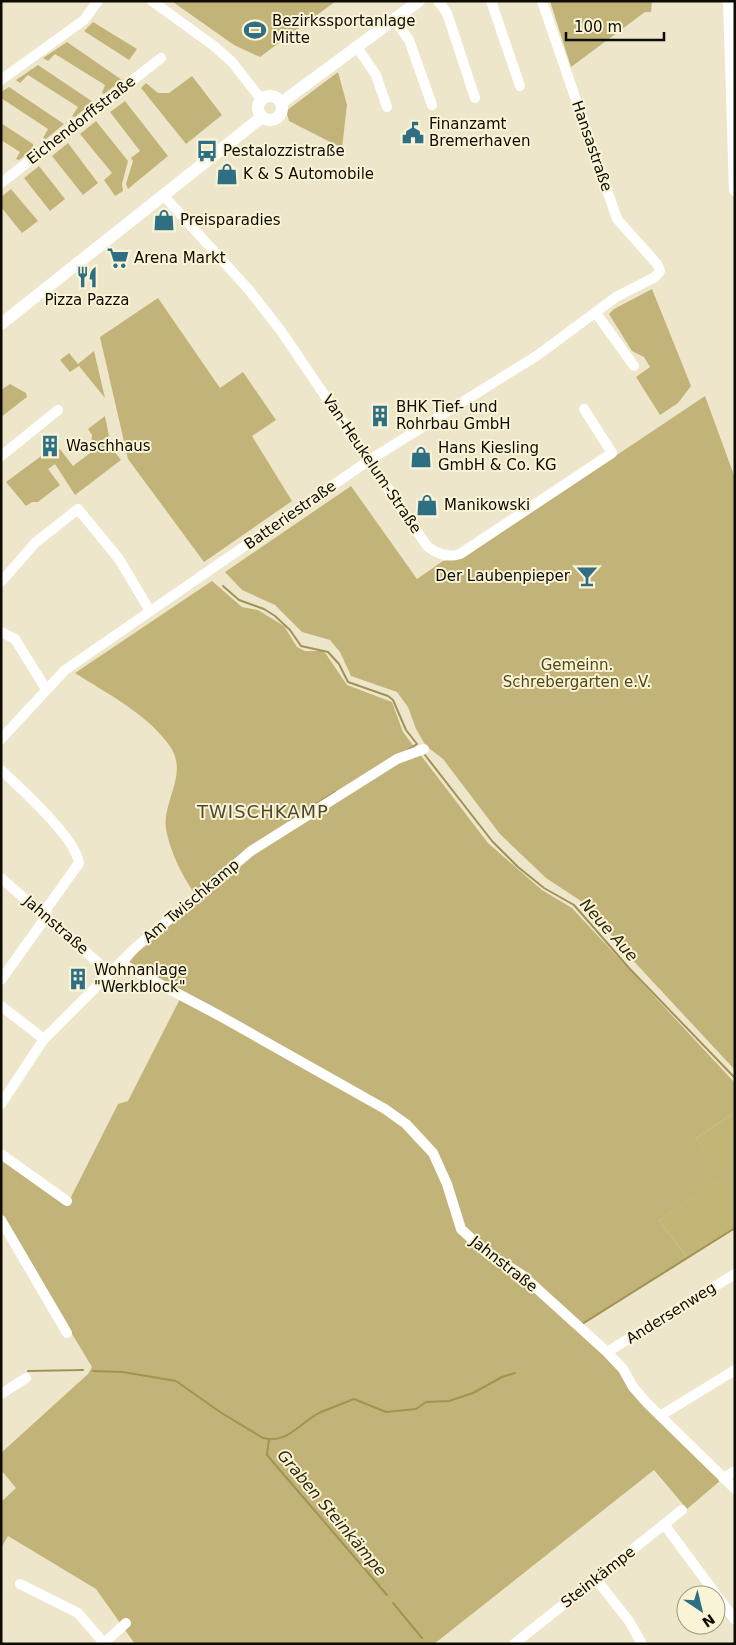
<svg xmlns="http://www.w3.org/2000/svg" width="736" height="1645" viewBox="0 0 736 1645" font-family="'DejaVu Sans',sans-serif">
  <rect width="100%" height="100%" fill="#ede6ca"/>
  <path fill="#c2b479" d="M336 1 260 57 234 45 173 2Z
    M550 1H652L651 12H645L571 67Z
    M93 22 137 49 129 60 84 31Z
    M67 42 122 80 104 94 102 93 105 85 55 54 48 61 43 58Z
    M38 65 93 102 75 117 72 116 78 107 28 75 20 83 16 80Z
    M338 72 347 105 342 148 289 121 286 111Z
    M192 76 222 115 186 144 141 88 146 83 158 93H169Z
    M9 87 64 124 46 139 43 138 48 129 1 98V92Z
    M125 101 168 156 128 189 126 184 133 161 131 158 140 151 110 112Z
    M96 121 128 161 122 184 123 191 115 196 104 180 112 173 80 134Z
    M1 123 33 144V149L19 160 16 159 20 152 1 140Z
    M68 143 98 183 83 195 52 156Z
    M39 166 65 199 50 211 24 178Z
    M11 189 38 221 22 233 1 207V197Z
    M652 289 691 386 678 403 660 415 636 377 650 367 644 357 632 351 609 314 614 309Z
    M158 298 220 388 243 372 276 420 252 436 292 501 204 562 128 459 100 337Z
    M94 351 105 398 79 366 70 372 60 360 69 353 78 364Z
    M10 384 26 393 27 397 1 417V390Z
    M705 396 735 478V1070L628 955 584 903 546 878 500 834 443 759 426 746 416 729 408 707 397 692 351 676 340 652 330 640 302 632 275 605 242 590 225 572 351 486 417 579 443 561 463 558Z
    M105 416 109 436 91 447 92 435 88 429Z
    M106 441 121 460 75 495 55 464 48 469 60 485 38 502H32L26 506 6 482 44 454 47 458 60 449 73 466Z
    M212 581 242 607 258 610 284 626 297 647 305 651H322L326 654 347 685 392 702 403 732 488 843 542 890 572 908 735 1083V1112L696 1138 721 1177 659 1221 688 1258 581 1326 720 1481 687 1509 654 1470 434 1644H135L96 1589 8 1536 1 1548V1502L16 1488 1 1470V1453L88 1374 92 1367 1 1216V1159L67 1205 118 1104 128 1101 183 993 129 963 139 949 198 898C184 880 170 852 166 829 162 802 188 775 171 748 151 716 106 693 75 673Z"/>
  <path fill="#c3b576" d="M735 1112V1229L688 1258 659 1221 720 1177 696 1138Z"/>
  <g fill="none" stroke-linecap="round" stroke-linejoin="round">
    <path stroke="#a19355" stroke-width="2" d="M223 586 239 600 264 609 275 616 290 630 301 646 328 652 339 664 348 682 388 696 393 700 406 730 417 744 406 751
      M425 755 492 841 518 867 544 888 574 905 629 968 735 1078
      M289 821 335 792
      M198 889 243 852
      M582 1324 735 1228
      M28 1371 83 1370
      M93 1371 123 1372 176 1381 220 1412 263 1438 269 1439
      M387 1595 267 1455 269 1439C290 1441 303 1420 321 1412 332 1408 343 1403 354 1399L386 1412 416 1409 426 1402 449 1401 473 1393 502 1377 515 1373
      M393 1603 422 1638"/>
    <path stroke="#fff" stroke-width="10" d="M152 1 214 46 232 62 261 99
      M438 1 447 13 475 98
      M491 1 520 86
      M394 19 409 40 432 105
      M357 47 376 75 387 107
      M1 80 84 20 98 1
      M1 183 161 58
      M164 196 249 290 281 331 427 546C437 554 448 558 460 554L612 453 584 409
      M596 313 634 366
      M1 456 58 410
      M1 582 35 543 78 509 119 559 150 611
      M1 632 15 639 46 689
      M1 739 65 670 368 461 538 355 616 297 655 277 660 271 657 264 617 219 542 1
      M1 770C20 788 76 838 79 863L47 908 46 917 1 980
      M1 878 110 973
      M120 963 220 1016 385 1109 406 1124 433 1153 447 1184 461 1229 487 1253 522 1275 607 1352 623 1369 633 1387 647 1403 735 1489
      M1 1006 44 1039
      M1 1104 44 1039 135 948 251 851 397 759 424 749
      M1 1154 67 1201
      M1 1220 67 1333
      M607 1352 735 1274
      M1 1394 26 1378
      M660 1416 735 1370
      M723 1478 735 1471
      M664 1524 735 1620
      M596 1579 629 1621 642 1644
      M20 1584 78 1613 104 1643
      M103 1644 126 1623
      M514 1644 682 1510"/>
    <path stroke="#fff" stroke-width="12" d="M729 1 735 190
      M258 108a12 12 0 1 1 24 0a12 12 0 1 1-24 0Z
      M281 103 419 1
      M1 324 262 117"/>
  </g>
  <defs>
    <g id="stadium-bare" transform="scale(1.725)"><path d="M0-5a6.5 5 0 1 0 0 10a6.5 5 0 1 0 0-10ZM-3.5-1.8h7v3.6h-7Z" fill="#2f6f84" stroke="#faf4d7" stroke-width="2.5" paint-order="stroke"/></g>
    <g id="civic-bare" transform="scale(1.725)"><path d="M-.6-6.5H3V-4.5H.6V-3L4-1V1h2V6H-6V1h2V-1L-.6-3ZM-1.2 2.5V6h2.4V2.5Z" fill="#2f6f84" stroke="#faf4d7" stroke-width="2.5" paint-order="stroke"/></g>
    <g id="bus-bare" transform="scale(1.725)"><path d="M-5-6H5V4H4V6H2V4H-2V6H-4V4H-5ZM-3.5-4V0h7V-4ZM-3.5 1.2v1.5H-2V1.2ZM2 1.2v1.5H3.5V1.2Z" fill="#2f6f84" stroke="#faf4d7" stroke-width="2.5" paint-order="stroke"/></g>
    <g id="shop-bare" transform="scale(1.725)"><path d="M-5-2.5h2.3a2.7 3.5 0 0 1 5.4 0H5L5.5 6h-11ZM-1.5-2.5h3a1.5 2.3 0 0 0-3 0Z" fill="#2f6f84" stroke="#faf4d7" stroke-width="2.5" paint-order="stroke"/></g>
    <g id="supermarket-bare" transform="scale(1.725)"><path d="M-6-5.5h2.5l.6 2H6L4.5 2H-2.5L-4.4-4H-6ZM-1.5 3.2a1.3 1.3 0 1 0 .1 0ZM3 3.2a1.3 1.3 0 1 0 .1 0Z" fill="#2f6f84" stroke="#faf4d7" stroke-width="2.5" paint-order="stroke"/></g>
    <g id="restaurant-bare" transform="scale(1.725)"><path d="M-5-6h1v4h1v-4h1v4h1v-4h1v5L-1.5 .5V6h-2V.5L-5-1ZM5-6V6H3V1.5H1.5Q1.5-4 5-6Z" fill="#2f6f84" stroke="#faf4d7" stroke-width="2.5" paint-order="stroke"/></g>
    <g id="building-bare" transform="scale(1.725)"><path d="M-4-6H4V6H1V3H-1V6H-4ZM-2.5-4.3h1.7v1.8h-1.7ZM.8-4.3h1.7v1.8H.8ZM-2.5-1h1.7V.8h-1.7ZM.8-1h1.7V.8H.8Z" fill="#2f6f84" stroke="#faf4d7" stroke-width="2.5" paint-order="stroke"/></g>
    <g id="bar-bare" transform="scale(1.725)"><path d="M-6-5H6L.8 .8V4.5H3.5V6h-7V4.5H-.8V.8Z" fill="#2f6f84" stroke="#faf4d7" stroke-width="2.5" paint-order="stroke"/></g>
  </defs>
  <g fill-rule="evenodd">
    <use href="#stadium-bare" x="255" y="30"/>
    <use href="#civic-bare" x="413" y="133"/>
    <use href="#bus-bare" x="207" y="151"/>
    <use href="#shop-bare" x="227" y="174"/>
    <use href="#shop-bare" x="164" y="220"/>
    <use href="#supermarket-bare" x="118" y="258"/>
    <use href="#restaurant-bare" x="87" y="277"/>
    <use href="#building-bare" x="380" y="416"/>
    <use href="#building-bare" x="50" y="446"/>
    <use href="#shop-bare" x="421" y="457"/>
    <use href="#shop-bare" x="427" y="505"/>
    <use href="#bar-bare" x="587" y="576"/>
    <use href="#building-bare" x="78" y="979"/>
  </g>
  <g text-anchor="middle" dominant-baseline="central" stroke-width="4" stroke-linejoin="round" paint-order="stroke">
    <g font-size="15" fill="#0e0b03" stroke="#faf4d7" text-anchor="start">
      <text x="272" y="21">Bezirkssportanlage<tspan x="272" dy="17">Mitte</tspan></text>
      <text x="429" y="124">Finanzamt<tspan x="429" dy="17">Bremerhaven</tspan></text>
      <text x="223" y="151">Pestalozzistraße</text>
      <text x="243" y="174">K &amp; S Automobile</text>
      <text x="180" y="220">Preisparadies</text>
      <text x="134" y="258">Arena Markt</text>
      <text x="87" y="300" text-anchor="middle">Pizza Pazza</text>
      <text x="396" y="407">BHK Tief- und<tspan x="396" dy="17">Rohrbau GmbH</tspan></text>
      <text x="66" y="446">Waschhaus</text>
      <text x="438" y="448">Hans Kiesling<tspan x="438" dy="17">GmbH &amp; Co. KG</tspan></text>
      <text x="444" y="505">Manikowski</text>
      <text x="570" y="576" text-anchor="end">Der Laubenpieper</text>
      <text x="94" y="970">Wohnanlage<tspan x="94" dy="17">"Werkblock"</tspan></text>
    </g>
    <g font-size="15" fill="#0e0b03" stroke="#faf4d7">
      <text transform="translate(81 120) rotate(-38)">Eichendorffstraße</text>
      <text transform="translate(592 146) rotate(71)">Hansastraße</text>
      <text transform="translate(372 464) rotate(56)">Van-Heukelum-Straße</text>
      <text transform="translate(290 515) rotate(-35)">Batteriestraße</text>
      <text transform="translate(191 901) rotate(-40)">Am Twischkamp</text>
      <text transform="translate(56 925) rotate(41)">Jahnstraße</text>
      <text transform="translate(504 1264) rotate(38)">Jahnstraße</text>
      <text transform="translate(671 1313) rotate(-32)">Andersenweg</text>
      <text transform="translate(598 1577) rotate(-38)">Steinkämpe</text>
    </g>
    <g font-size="15" fill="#514615" stroke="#faf4d7">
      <text x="577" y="665">Gemeinn.<tspan x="577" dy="17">Schrebergarten e.V.</tspan></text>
    </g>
    <g font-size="16" font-style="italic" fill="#30290c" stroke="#faf4d7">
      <text transform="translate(609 930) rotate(48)">Neue Aue</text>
      <text transform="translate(332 1513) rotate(50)">Graben Steinkämpe</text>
    </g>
    <g font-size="18" letter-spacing="1" fill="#4e4830" stroke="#faf4d7">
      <text x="263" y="811">TWISCHKAMP</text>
    </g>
  </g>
  <rect width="736" height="1645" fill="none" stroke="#0e0b03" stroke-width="5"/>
  <g transform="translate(701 1610) rotate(145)"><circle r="24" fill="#faf4d7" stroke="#9c9782"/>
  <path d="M0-4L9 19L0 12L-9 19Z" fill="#2f6f84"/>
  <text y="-8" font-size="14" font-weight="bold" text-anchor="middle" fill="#0e0b03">N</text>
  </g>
  <path d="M566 32v8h98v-8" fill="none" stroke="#0e0b03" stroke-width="2.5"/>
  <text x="574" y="32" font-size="15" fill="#0e0b03" stroke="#faf4d7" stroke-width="4" paint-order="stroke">100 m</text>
</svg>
